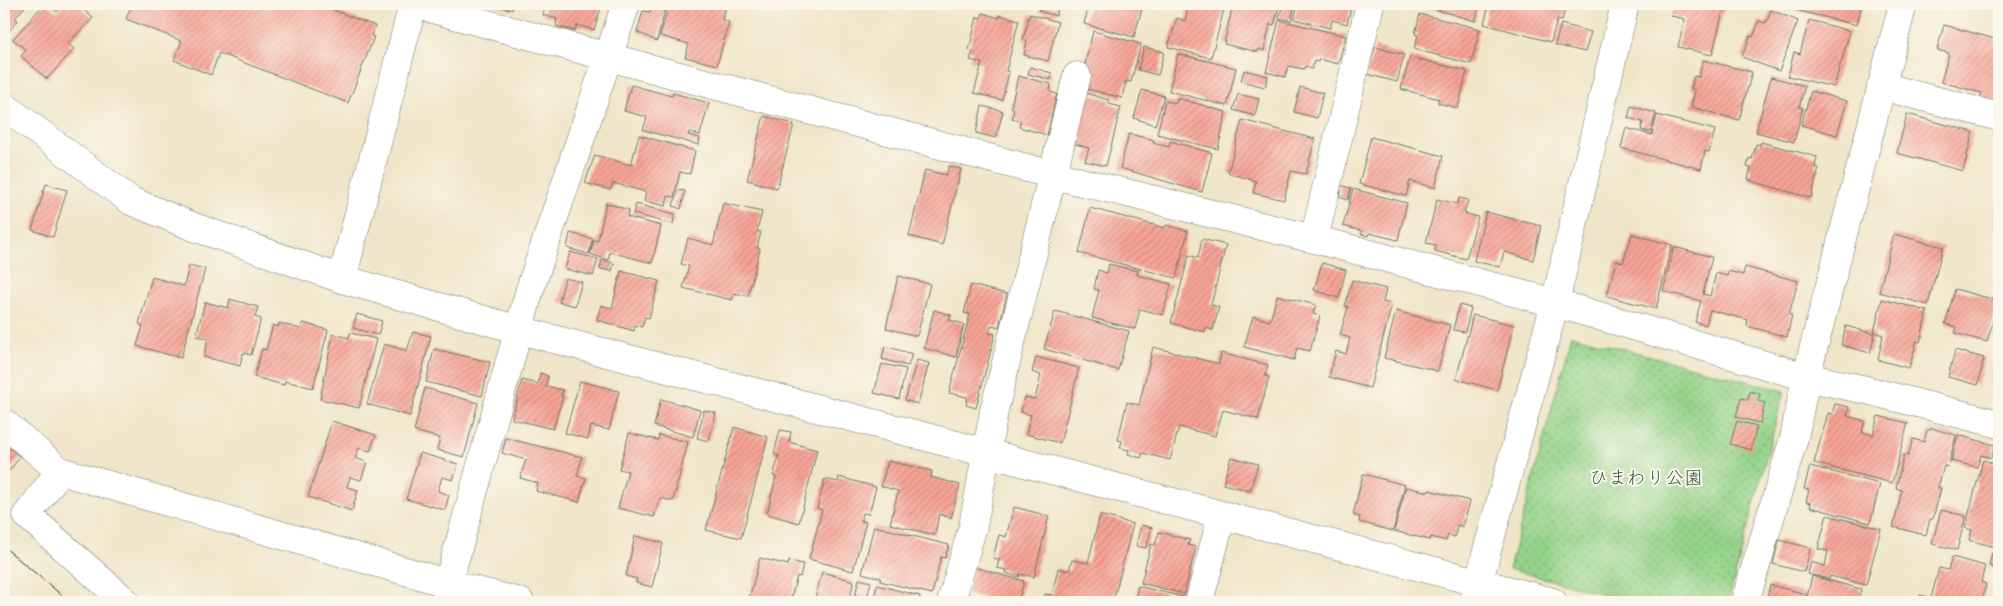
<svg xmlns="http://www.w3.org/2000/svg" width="2003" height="606" viewBox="0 0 2003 606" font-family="'Gochi Hand','Klee One',sans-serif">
  <defs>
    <pattern id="park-dots" width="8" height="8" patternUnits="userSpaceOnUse" patternTransform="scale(1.25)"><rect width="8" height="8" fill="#95d389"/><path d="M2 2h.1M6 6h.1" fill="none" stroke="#79ac71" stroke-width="1.8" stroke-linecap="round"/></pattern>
    <pattern id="building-hatch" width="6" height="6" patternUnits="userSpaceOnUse" patternTransform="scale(1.25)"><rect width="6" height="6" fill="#f8a496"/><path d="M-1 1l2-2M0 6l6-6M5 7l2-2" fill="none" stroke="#c8877b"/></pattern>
  </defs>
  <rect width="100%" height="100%" fill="#fbf7ec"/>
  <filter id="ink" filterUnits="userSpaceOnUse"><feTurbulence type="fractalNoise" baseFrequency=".02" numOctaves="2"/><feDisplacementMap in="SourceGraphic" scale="10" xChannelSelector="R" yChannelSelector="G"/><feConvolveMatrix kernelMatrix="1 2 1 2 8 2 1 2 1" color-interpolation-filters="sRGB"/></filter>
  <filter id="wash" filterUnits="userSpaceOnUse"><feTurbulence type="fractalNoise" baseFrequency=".0096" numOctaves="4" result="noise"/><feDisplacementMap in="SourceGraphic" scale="20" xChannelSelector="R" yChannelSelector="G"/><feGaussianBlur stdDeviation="1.12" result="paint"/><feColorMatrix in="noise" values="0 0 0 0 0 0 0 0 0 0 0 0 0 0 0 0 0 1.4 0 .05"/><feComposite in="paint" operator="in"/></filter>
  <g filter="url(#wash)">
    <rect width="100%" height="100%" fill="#f0e5c8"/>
    <path fill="url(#park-dots)" stroke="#5a885e" d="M1571 335 1784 391 1728 602H1634L1509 569Z"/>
    <g id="blocks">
      <path fill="url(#building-hatch)" d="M4 4H27L15 18 18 20 4 37Z
        M44 4H47L57 12 64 4H77L93 18 68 44 74 49 47 79 21 56 26 50 13 39Z
        M132 4H318L375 26 371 36 374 37 348 103 219 53 211 75 174 60 182 41 126 19Z
        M492 4H514L512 10Z
        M546 4H602L594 30 577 25 575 31 556 26 557 19 543 15Z
        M652 4 666 6 657 41 637 32 643 11 650 12Z
        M669 4 688 7 689 4H727L722 20 729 22 717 65 685 57 689 44 660 36Z
        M1040 4 1058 8 1056 16 1039 11Z
        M1089 4 1143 5 1134 37 1084 24Z
        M1189 4H1215L1225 6 1211 58 1168 47 1177 18 1185 21Z
        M1233 4H1280L1274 25 1270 24 1264 51 1259 49 1258 52 1224 44Z
        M1283 4H1295L1291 21 1279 18Z
        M1298 4H1352L1347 24 1332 20 1330 28 1294 19Z
        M1424 4H1480L1475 21 1424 6Z
        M1489 4H1566L1562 21 1557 20 1551 42 1484 24Z
        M1674 4H1725L1712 55 1678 47 1685 19 1671 16Z
        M1797 4H1862L1857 25 1795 10Z
        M1771 10 1798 21 1779 71 1742 57 1750 36 1753 37 1759 21 1766 23Z
        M983 13 999 18 1000 15 1019 20 1006 71 1009 72 1002 100 974 93 982 63 970 60 973 51 969 50 977 17 981 18Z
        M1030 14 1058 22 1048 61 1024 55 1027 40 1023 39Z
        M1420 14 1480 29 1471 64 1414 49 1418 35 1415 34Z
        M1279 20 1346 36 1338 64 1319 59 1318 62 1314 61 1312 69 1305 66 1304 69 1288 66 1285 77 1266 72Z
        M1809 20 1850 31 1834 87 1788 76 1794 52 1800 54Z
        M1561 24 1591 32 1585 52 1555 45Z
        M1944 25 1999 40V61L1995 77 1999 79V104L1980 98 1982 93 1941 82 1949 53 1937 50Z
        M1093 31 1141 44 1131 82 1126 81 1122 98 1084 88 1089 70 1084 68Z
        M1144 47 1164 52 1158 75 1138 70Z
        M1375 47 1404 55 1397 82 1367 74Z
        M1178 54 1236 68 1227 106 1169 91Z
        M1410 57 1467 71 1458 108 1438 103 1439 99 1401 89Z
        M1703 60 1752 72 1739 120 1691 107 1695 90 1691 89 1694 76 1699 77Z
        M1030 67 1052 73 1051 80 1028 74Z
        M1244 70 1268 76 1265 87 1241 81Z
        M1018 76 1051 84 1050 92 1057 94 1047 135 1019 127 1021 121 1012 119 1014 109 1011 107Z
        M1771 77 1805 86 1799 107 1803 108 1794 142 1756 132Z
        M631 85 672 96 673 93 709 103 700 135 689 132 688 135 700 138 699 145 643 130 647 117 624 111Z
        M1300 87 1323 93 1317 118 1294 112Z
        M1142 90 1164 96 1155 125 1134 118Z
        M1811 91 1847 101 1837 135 1801 125Z
        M1085 93 1109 100V104L1121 107 1106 166 1085 161 1089 148 1072 143Z
        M1238 94 1259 99 1255 116 1233 110Z
        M1177 98 1226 112 1218 149 1157 134 1165 101 1176 103Z
        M982 106 1003 111 996 138 976 133Z
        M1631 106 1656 113 1651 132 1641 130 1643 122 1628 118Z
        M1907 114 1973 132 1963 171 1897 153Z
        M1657 115 1715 130 1709 152 1705 151 1701 169 1621 148 1626 128 1652 135Z
        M764 116 794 124 777 188 747 180Z
        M1242 120 1315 139 1306 174 1291 171 1284 200 1253 193 1256 181 1228 173Z
        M1129 134 1154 140 1153 143 1169 147 1170 141 1212 153 1202 192 1120 168Z
        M639 135 695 151 690 174 680 172 674 197 668 196 666 206 644 201 646 192 613 183 610 190 585 183 595 155 631 165Z
        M1371 137 1443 156 1435 188 1410 181 1406 196 1359 184Z
        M1761 142 1817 157 1815 167 1819 168 1811 198 1751 181V180L1748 179 1751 168 1747 167 1749 158 1752 159 1756 144 1760 145Z
        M949 166 961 169 942 245 909 236 925 170 946 175Z
        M46 184 67 190 53 237 32 230Z
        M1339 185 1351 188 1348 200 1340 197 1341 191 1338 190Z
        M1353 189 1407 203 1398 240 1369 233 1368 236 1361 234 1362 231 1343 226Z
        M678 190 685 191 681 209 673 206Z
        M1459 198 1468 200 1464 213 1478 217 1466 259 1435 251 1436 245 1426 243 1437 199 1457 204Z
        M606 203 629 210 627 217 661 226 652 263 610 252 608 260 590 254 594 240 598 241Z
        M723 203 762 212 757 231 761 232 757 248 760 249 748 296 734 293 732 300 683 288 689 266 681 264 688 238 713 245Z
        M636 204 675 214 673 224 633 214Z
        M1090 208 1165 228 1166 225 1188 231 1176 278 1079 253Z
        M1486 212 1541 226 1533 260 1504 252 1500 267 1474 261Z
        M570 233 593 239 589 254 567 248Z
        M1632 234 1672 245 1656 309 1607 296 1616 261 1623 263Z
        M1894 234 1943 247 1928 305 1879 292Z
        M1202 239 1226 245 1211 305 1219 307 1213 330 1206 328 1205 332 1171 323 1189 255 1198 258Z
        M1674 247 1712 257 1703 294 1710 296 1716 273 1727 276 1728 271 1743 275 1745 267 1798 281 1789 315H1792L1787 337 1747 326 1748 320 1710 310 1706 325 1695 322 1701 301 1663 291Z
        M570 252 598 259 593 276 565 269Z
        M602 260 614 263 612 271 600 269Z
        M1322 263 1346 270 1339 298 1314 290Z
        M1109 264 1138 271 1137 275 1171 284 1163 315 1140 309 1135 329 1092 318 1099 290 1094 289 1098 270 1107 273Z
        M189 265 205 269 181 358 137 346 143 326 139 324 152 277 184 286Z
        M621 271 659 281 649 318 645 317 642 327 635 325 634 331 597 320 601 305 612 308Z
        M898 276 930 284 917 336 886 328Z
        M565 278 582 282 575 306 559 302Z
        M1352 280 1386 289 1383 302 1392 304 1370 388 1329 377 1336 351 1346 354 1350 338 1340 335 1348 307 1345 306Z
        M971 285 1007 294 999 327 992 325 989 333 995 334 976 408 966 405 967 397 949 393 970 314 964 313Z
        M1955 289 1999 301 1987 342 1955 333 1957 327 1945 324Z
        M1277 295 1316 305 1313 314 1320 316 1310 351 1297 348 1294 360 1244 347 1253 316 1270 321Z
        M230 299 258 307 255 317 261 319 251 355 243 353 240 366 204 357 208 338 196 336 205 302 228 308Z
        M1882 299 1927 311 1920 342 1917 341 1909 368 1878 360 1883 335 1874 332Z
        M1459 305 1471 308 1465 332 1453 330Z
        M934 310 951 315 949 320 964 324 956 357 924 348Z
        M1055 311 1129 331 1118 370 1044 349Z
        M1396 311 1450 325 1438 371 1384 358Z
        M357 314 382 321 378 335 353 328Z
        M1473 315 1514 325 1497 390 1456 379Z
        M279 323 301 329 303 323 328 330 313 388 285 381 284 385 254 377 262 349 266 350 273 325 278 327Z
        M1846 326 1875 334 1870 353 1841 345Z
        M413 332 431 336 410 416 367 404 384 344 407 351Z
        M350 333 376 339 359 408 320 399 333 334 349 338Z
        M885 346 912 354 908 366 882 359Z
        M1153 347 1219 364 1221 353 1268 365 1265 376 1269 377 1258 419 1223 410 1215 436 1179 427 1170 460 1143 453 1141 458 1128 454 1129 450 1120 448 1122 441 1118 440 1127 402 1139 405Z
        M434 349 490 362 482 396 426 382Z
        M1955 350 1984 358 1978 385 1948 377Z
        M1036 357 1079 368 1060 443 1026 434 1031 415 1021 412 1025 397 1035 399 1041 375 1032 372Z
        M917 360 929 363 918 404 905 400Z
        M882 364 906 369 899 399 874 393Z
        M540 373 548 376 546 386 563 390 561 396H563L553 429 512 419 522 380 538 384Z
        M580 381 619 391 609 430 591 426 588 439 565 433Z
        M425 388 478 403 464 457 437 450 440 438 414 431Z
        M1750 391 1760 394 1758 401 1765 403 1760 423 1736 417 1741 398 1748 400Z
        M661 399 700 410 693 437 654 426Z
        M1835 404 1849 407 1847 416 1865 421 1862 432 1873 435 1878 416 1908 423 1892 483 1814 463 1828 413 1832 414Z
        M704 410 716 413 709 441 697 438Z
        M332 421 376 435 370 451 359 448 355 458 367 462 361 480 350 477 347 487 358 490 352 511 308 497Z
        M1737 421 1757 426 1751 450 1730 444Z
        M734 427 768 437 741 538 706 530Z
        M1931 428 1956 435 1948 467 1944 466 1938 488H1941L1933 519H1930L1926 535 1893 527 1902 490 1896 488 1904 455 1908 456 1913 439 1924 442 1927 430H1930Z
        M780 430 791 432 789 442 817 450 799 523 767 514 776 477 773 476 779 456 774 454Z
        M629 433 658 440 659 435 688 442 673 501 660 498 654 517 618 508 628 471 619 469Z
        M1958 435 1995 445 1991 458 1981 455 1977 467 1951 461Z
        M506 438 582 457 577 476 586 478 579 502 536 491 538 483 520 478 526 460 502 453Z
        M4 443 20 457 4 477Z
        M420 453 458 464 453 480 442 477 438 491 449 495 445 510 406 499Z
        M1231 457 1258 464 1250 491 1223 484Z
        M1983 460 1999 465V548L1969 540 1972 530 1965 528Z
        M888 461 932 471 931 477 960 485 951 518 939 514 935 535 890 524 898 491 881 486Z
        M1810 466 1880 484 1870 523 1810 507 1811 503 1806 502 1809 490 1804 489Z
        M1363 474 1405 485 1393 531 1359 522 1360 517 1353 515Z
        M839 477 876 487 869 514 863 513 861 521 866 522 853 571 809 559 822 510 817 508 825 479 838 482Z
        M1406 487 1428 492 1429 490 1470 501 1463 527 1457 525 1455 537 1448 535 1446 541 1431 537 1430 540 1394 531Z
        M1014 507 1049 516 1034 577 1020 574 1019 577 1006 573 1007 570 997 568 999 559 993 558 999 535 1006 537Z
        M1941 510 1966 516 1957 550 1932 544Z
        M1100 515 1133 524 1113 602H1043L1045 594 1052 595 1058 568 1069 571 1072 560 1088 563Z
        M1827 515 1881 529 1866 585 1830 576 1829 579 1808 574 1811 562 1825 566 1828 551 1818 549Z
        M1141 525 1152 528 1146 548 1136 546Z
        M874 526 949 545 945 558 941 557 932 594 880 581 881 578 862 573Z
        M1159 532 1190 540 1188 545 1196 547 1184 594 1141 583 1151 544 1155 545Z
        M635 536 663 543 652 587 636 583 637 579 626 576Z
        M1779 540 1811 548 1804 572 1773 564Z
        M1992 553 1999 555V569L1989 566Z
        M1952 557 1985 566 1981 582 1986 584 1982 602H1918L1920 595 1931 598 1939 568 1948 570Z
        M760 558 788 565 789 561 803 564 800 577 797 576 790 602H756L757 601 749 599Z
        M974 567 1024 581 1018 602H1001L967 594Z
        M822 572 854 581 849 601 853 602H814Z
        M1812 576 1861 589 1858 602H1806Z
        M859 579 871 582 867 598 855 595Z
        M877 585 920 596 919 602H873Z
        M1770 585 1806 594 1804 602H1766Z
        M1138 586 1187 598 1186 602H1134Z"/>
    </g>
  </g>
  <g filter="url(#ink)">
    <use href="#blocks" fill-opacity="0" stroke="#687868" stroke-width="1"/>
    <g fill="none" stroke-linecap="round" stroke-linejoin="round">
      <g stroke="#687868" stroke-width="29">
        <path id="minor" d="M414 4 608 57 1053 175 1314 239 1555 303 1806 377 1866 390 1999 424
          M1881 86 1999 117
          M4 106 131 201 194 227 342 279 519 330 1553 602
          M1314 239 1370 4
          M342 279 413 4
          M4 423 60 471 450 584 520 602
          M60 471 27 515 126 602
          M443 602 530 289 626 4
          M951 602 973 526 994 411 1077 76
          M1199 602 1222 515
          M1473 602 1555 303 1625 4
          M1745 602 1794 438 1806 377 1903 4"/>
      </g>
      <use href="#minor" stroke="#fff" stroke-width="28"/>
      <path stroke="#1f3d34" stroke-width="1" d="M4 547 70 602"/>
    </g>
  </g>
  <g text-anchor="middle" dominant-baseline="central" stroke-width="4" stroke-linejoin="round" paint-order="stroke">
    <g font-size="19" fill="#375b45" stroke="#fbf7ec">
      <text x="1646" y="480">ひまわり公園</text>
    </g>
  </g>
  <rect width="2003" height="606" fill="none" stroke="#fbf7ec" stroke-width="20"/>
</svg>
